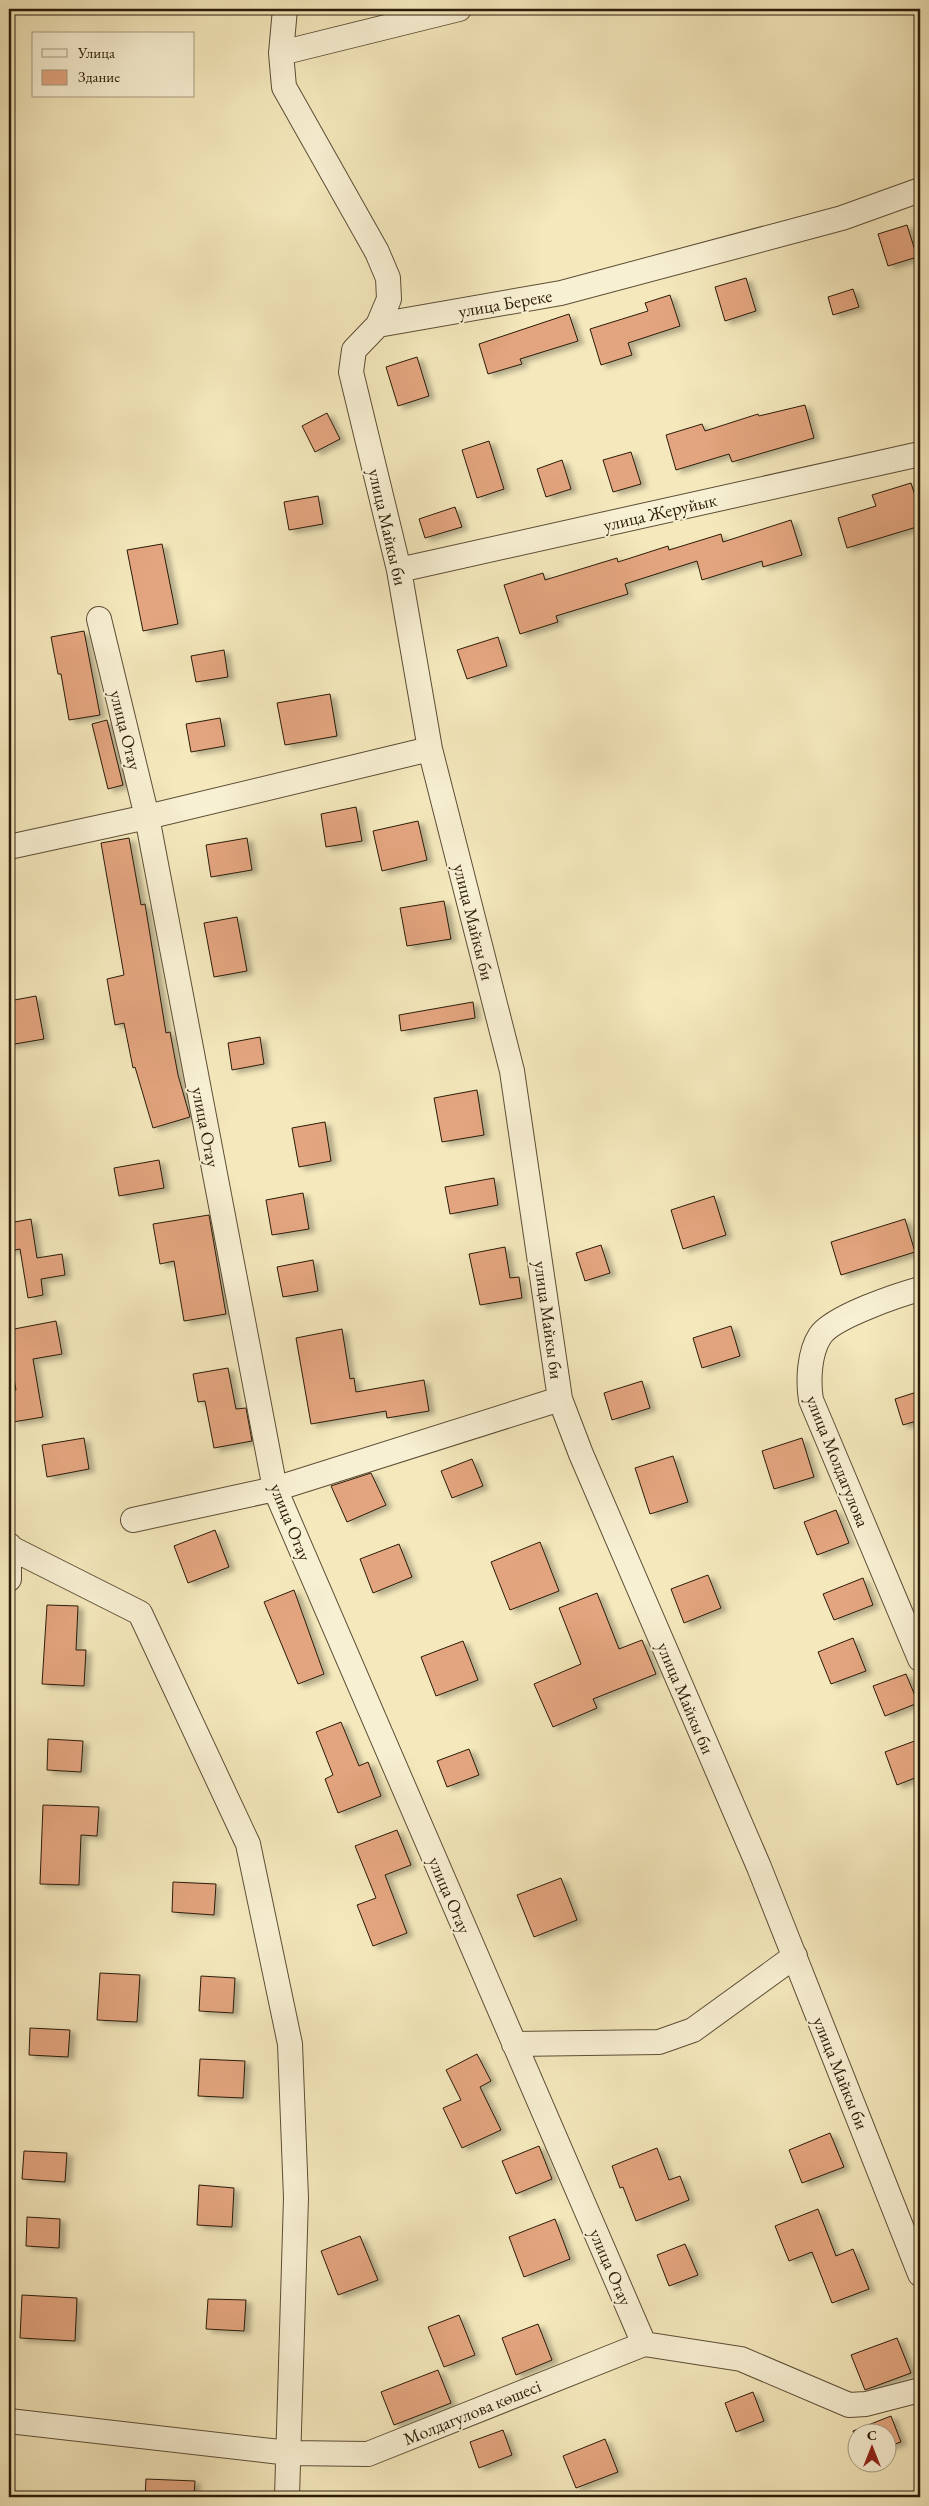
<svg xmlns="http://www.w3.org/2000/svg" width="929" height="2506" viewBox="0 0 929 2506" font-family="'EB Garamond',serif">
  <defs>
    <filter id="shadow"><feDropShadow dx="5.5" dy="3" stdDeviation="2.5" flood-color="#0004"/></filter>
  </defs>
  <rect width="100%" height="100%" fill="#f4e8bc"/>
  <filter id="stains"><feTurbulence type="fractalNoise" baseFrequency=".004" numOctaves="4"/><feColorMatrix values="0 0 0 0 .2 0 0 0 0 .09 0 0 0 0 .02 0 0 0 .5 -.17"/></filter>
  <radialGradient id="worn" r=".72"><stop offset=".6" stop-color="#630" stop-opacity="0"/><stop offset="1" stop-color="#630" stop-opacity=".3"/></radialGradient>
  <path fill="#e3a57f" stroke="#2b1b09" filter="url(#shadow)" d="M907 225 917 257 888 266 878 234Z
    M746 278 756 311 725 321 715 287Z
    M853 289 859 307 833 315 828 297Z
    M670 295 680 326 628 343 632 355 601 365 590 329 648 311 645 303Z
    M569 314 578 341 520 359 522 364 488 374 479 344Z
    M417 357 429 396 398 406 386 367Z
    M805 405 814 438 732 462 729 454 676 470 666 435 702 424 705 431 758 414 759 416Z
    M327 413 340 439 315 452 302 426Z
    M489 441 504 489 477 498 462 450Z
    M631 452 641 484 613 492 603 460Z
    M562 460 571 489 546 497 537 469Z
    M911 483 920 511V526L847 548 838 518 876 506 872 495Z
    M318 496 323 524 289 530 284 502Z
    M455 507 462 527 425 538 419 519Z
    M791 520 802 555 763 567 762 561 702 580 697 561 625 584 628 594 556 616 558 622 520 634 504 585 543 573 545 580 617 558 618 562 668 546 669 550 721 534 723 542Z
    M162 544 178 624 143 631 127 550Z
    M84 631 100 715 69 720 61 674H58L51 637Z
    M498 637 507 666 467 679 457 650Z
    M224 650 228 677 196 682 191 656Z
    M330 694 337 736 285 745 277 703Z
    M220 718 225 746 191 752 186 724Z
    M107 720 123 785 108 789 92 724Z
    M356 807 362 841 326 847 321 814Z
    M418 821 427 860 382 871 373 831Z
    M129 838 141 905 145 904 166 1033 170 1032 178 1075 190 1117 153 1128 135 1067 133 1068 124 1023 115 1025 107 979 124 975 101 843Z
    M247 838 252 870 211 877 206 845Z
    M444 901 451 939 407 946 400 908Z
    M237 917 247 971 214 977 204 923Z
    M36 996 44 1039 9 1045V1001Z
    M473 1002 475 1018 401 1031 399 1015Z
    M260 1037 264 1064 232 1070 228 1043Z
    M477 1090 484 1135 442 1142 434 1098Z
    M325 1122 331 1161 299 1167 292 1128Z
    M159 1160 164 1188 119 1196 114 1168Z
    M494 1178 498 1205 450 1214 445 1187Z
    M303 1193 309 1229 272 1235 266 1200Z
    M714 1196 726 1235 683 1249 671 1210Z
    M209 1215 226 1314 184 1321 174 1261 160 1264 153 1224Z
    M31 1219 37 1258 62 1254 65 1275 41 1279 43 1295 28 1298 20 1249 9 1251V1223Z
    M905 1219 915 1252 841 1275 831 1242Z
    M601 1245 610 1273 585 1281 576 1253Z
    M505 1247 510 1278 519 1277 522 1298 480 1305 469 1254Z
    M313 1260 318 1291 283 1297 277 1267Z
    M56 1321 62 1354 33 1359 43 1417 13 1422 9 1391 16 1390 9 1352V1330Z
    M731 1326 740 1356 702 1368 693 1338Z
    M342 1329 350 1379 354 1378 356 1392 424 1380 429 1411 387 1418 386 1411 311 1424 296 1338Z
    M228 1368 236 1409 246 1408 252 1441 214 1448 205 1401 198 1402 193 1374Z
    M642 1381 650 1408 612 1420 604 1393Z
    M920 1391V1420L903 1425 895 1399Z
    M84 1438 89 1469 47 1477 42 1445Z
    M802 1438 814 1477 774 1489 762 1451Z
    M673 1456 688 1502 650 1514 635 1468Z
    M472 1459 483 1486 452 1498 441 1471Z
    M371 1473 386 1505 347 1522 331 1486Z
    M836 1510 849 1543 817 1555 804 1522Z
    M215 1530 229 1567 188 1583 174 1546Z
    M540 1542 559 1591 510 1610 491 1562Z
    M399 1544 412 1577 373 1593 360 1559Z
    M708 1575 721 1608 684 1623 671 1589Z
    M863 1578 873 1605 834 1620 823 1594Z
    M294 1590 324 1674 298 1684 264 1602Z
    M597 1593 619 1649 642 1640 656 1674 593 1699 597 1708 553 1727 534 1684 581 1664 559 1608Z
    M47 1605 78 1606 76 1650H86L84 1686 42 1684Z
    M853 1638 866 1671 831 1684 818 1652Z
    M463 1641 478 1680 436 1696 421 1657Z
    M906 1674 918 1703 885 1716 873 1686Z
    M341 1722 359 1766 368 1762 381 1796 338 1813 325 1779 333 1775 316 1732Z
    M48 1739 83 1741 81 1772 47 1770Z
    M920 1739V1776L897 1785 885 1752Z
    M469 1749 479 1775 447 1787 437 1761Z
    M43 1805 99 1807 97 1836 81 1835 79 1885 40 1884Z
    M397 1830 411 1865 385 1875 407 1933 373 1946 357 1905 376 1898 355 1846Z
    M561 1878 577 1920 534 1937 517 1895Z
    M173 1882 216 1884 214 1915 172 1912Z
    M100 1973 140 1975 137 2022 97 2020Z
    M201 1976 235 1978 233 2013 199 2011Z
    M30 2028 70 2030 68 2057 29 2055Z
    M477 2054 491 2081 480 2087 501 2130 462 2148 443 2108 461 2100 446 2070Z
    M200 2059 245 2061 243 2098 198 2096Z
    M830 2133 844 2167 802 2183 789 2150Z
    M539 2146 552 2179 516 2194 502 2161Z
    M657 2148 669 2180 680 2176 689 2200 636 2221 623 2187 620 2188 612 2166Z
    M24 2151 67 2153 65 2182 22 2179Z
    M199 2185 234 2188 232 2227 197 2225Z
    M818 2209 836 2256 853 2249 869 2289 832 2303 812 2252 789 2261 775 2226Z
    M27 2217 60 2219 59 2248 26 2246Z
    M555 2219 570 2259 524 2277 509 2237Z
    M360 2236 378 2280 338 2295 321 2251Z
    M685 2244 698 2275 669 2286 657 2255Z
    M22 2295 77 2298 75 2341 20 2338Z
    M208 2299 246 2300 244 2331 206 2329Z
    M459 2315 475 2355 444 2367 428 2327Z
    M538 2324 552 2360 516 2375 502 2338Z
    M897 2338 911 2373 865 2390 851 2355Z
    M438 2370 451 2403 394 2425 381 2392Z
    M753 2392 764 2421 736 2432 725 2403Z
    M891 2416 901 2442 886 2447V2434H856V2440L853 2431Z
    M503 2430 512 2455 479 2468 470 2442Z
    M605 2439 618 2472 576 2488 563 2456Z
    M146 2479 195 2481 194 2497H145Z"/>
  <g fill="none" stroke-linecap="round" stroke-linejoin="round">
    <g stroke="#5d4e36" stroke-width="26">
      <path id="minor" d="M285 9 281 53 284 87 377 252 388 278 389 299 378 325 354 350 351 372 399 570 430 749 512 1071 560 1399 581 1454 759 1867 920 2274
        M281 53 459 9
        M378 325 561 293 842 218 920 190
        M399 570 920 454
        M99 619 147 817 275 1489 644 2344
        M9 847 147 817 430 749
        M920 1289C898 1295 832 1317 820 1336 809 1353 808 1381 811 1400L920 1659
        M133 1520 275 1489 560 1399
        M9 1545V1579
        M9 1547 140 1613 248 1844 290 2044 296 2198 287 2497
        M514 2044 659 2042 693 2030 795 1956
        M9 2421 289 2453 368 2454 644 2344 741 2359 849 2405 866 2404 920 2390"/>
    </g>
    <use href="#minor" stroke="#f8f0d3" stroke-width="24"/>
  </g>
  <g text-anchor="middle" dominant-baseline="central" stroke-width="4" stroke-linejoin="round" paint-order="stroke">
    <g font-size="18" fill="#2b1b09" stroke="#f8f0d3">
      <text transform="translate(505 303) rotate(-10)">улица Береке</text>
      <text transform="translate(660 512) rotate(-13)">улица Жеруйык</text>
      <text transform="translate(388 527) rotate(77)">улица Майкы би</text>
      <text transform="translate(126 730) rotate(76)">улица Отау</text>
      <text transform="translate(474 922) rotate(76)">улица Майкы би</text>
      <text transform="translate(206 1127) rotate(79)">улица Отау</text>
      <text transform="translate(549 1320) rotate(82)">улица Майкы би</text>
      <text transform="translate(838 1461) rotate(68)">улица Молдагулова</text>
      <text transform="translate(291 1522) rotate(68)">улица Отау</text>
      <text transform="translate(686 1698) rotate(67)">улица Майкы би</text>
      <text transform="translate(450 1895) rotate(67)">улица Отау</text>
      <text transform="translate(841 2073) rotate(68)">улица Майкы би</text>
      <text transform="translate(611 2267) rotate(67)">улица Отау</text>
      <text transform="translate(472 2412) rotate(-22)">Молдагулова көшесі</text>
    </g>
  </g>
  <rect width="929" height="2506" fill="none" stroke="#f4e8bc" stroke-width="30"/>
  <rect x="10" y="10" width="909" height="2486" fill="none" stroke="#2b1b09" stroke-width="2.5"/>
  <rect x="15" y="15" width="899" height="2476" fill="none" stroke="#2b1b09"/>
  <rect x="32" y="32" width="162" height="65" fill="#f8f0d3" stroke="#a69b82"/>
  <rect x="42" y="49" width="25" height="8" fill="#f8f0d3" stroke="#a69b82"/>
  <text x="78" y="58" font-size="15" fill="#2b1b09">Улица</text>
  <rect x="42" y="70" width="25" height="15" fill="#e3a57f" stroke="#a69b82"/>
  <text x="78" y="82" font-size="15" fill="#2b1b09">Здание</text>
  <g transform="translate(872 2448)"><circle r="24" fill="#f8f0d3" stroke="#a69b82"/>
  <path d="M0-4L9 19L0 12L-9 19Z" fill="#8f2418"/>
  <text y="-8" font-size="14" font-weight="bold" text-anchor="middle" fill="#2b1b09">С</text>
  </g>
  <rect width="100%" height="100%" filter="url(#stains)"/>
  <rect width="100%" height="100%" fill="url(#worn)"/>
</svg>
